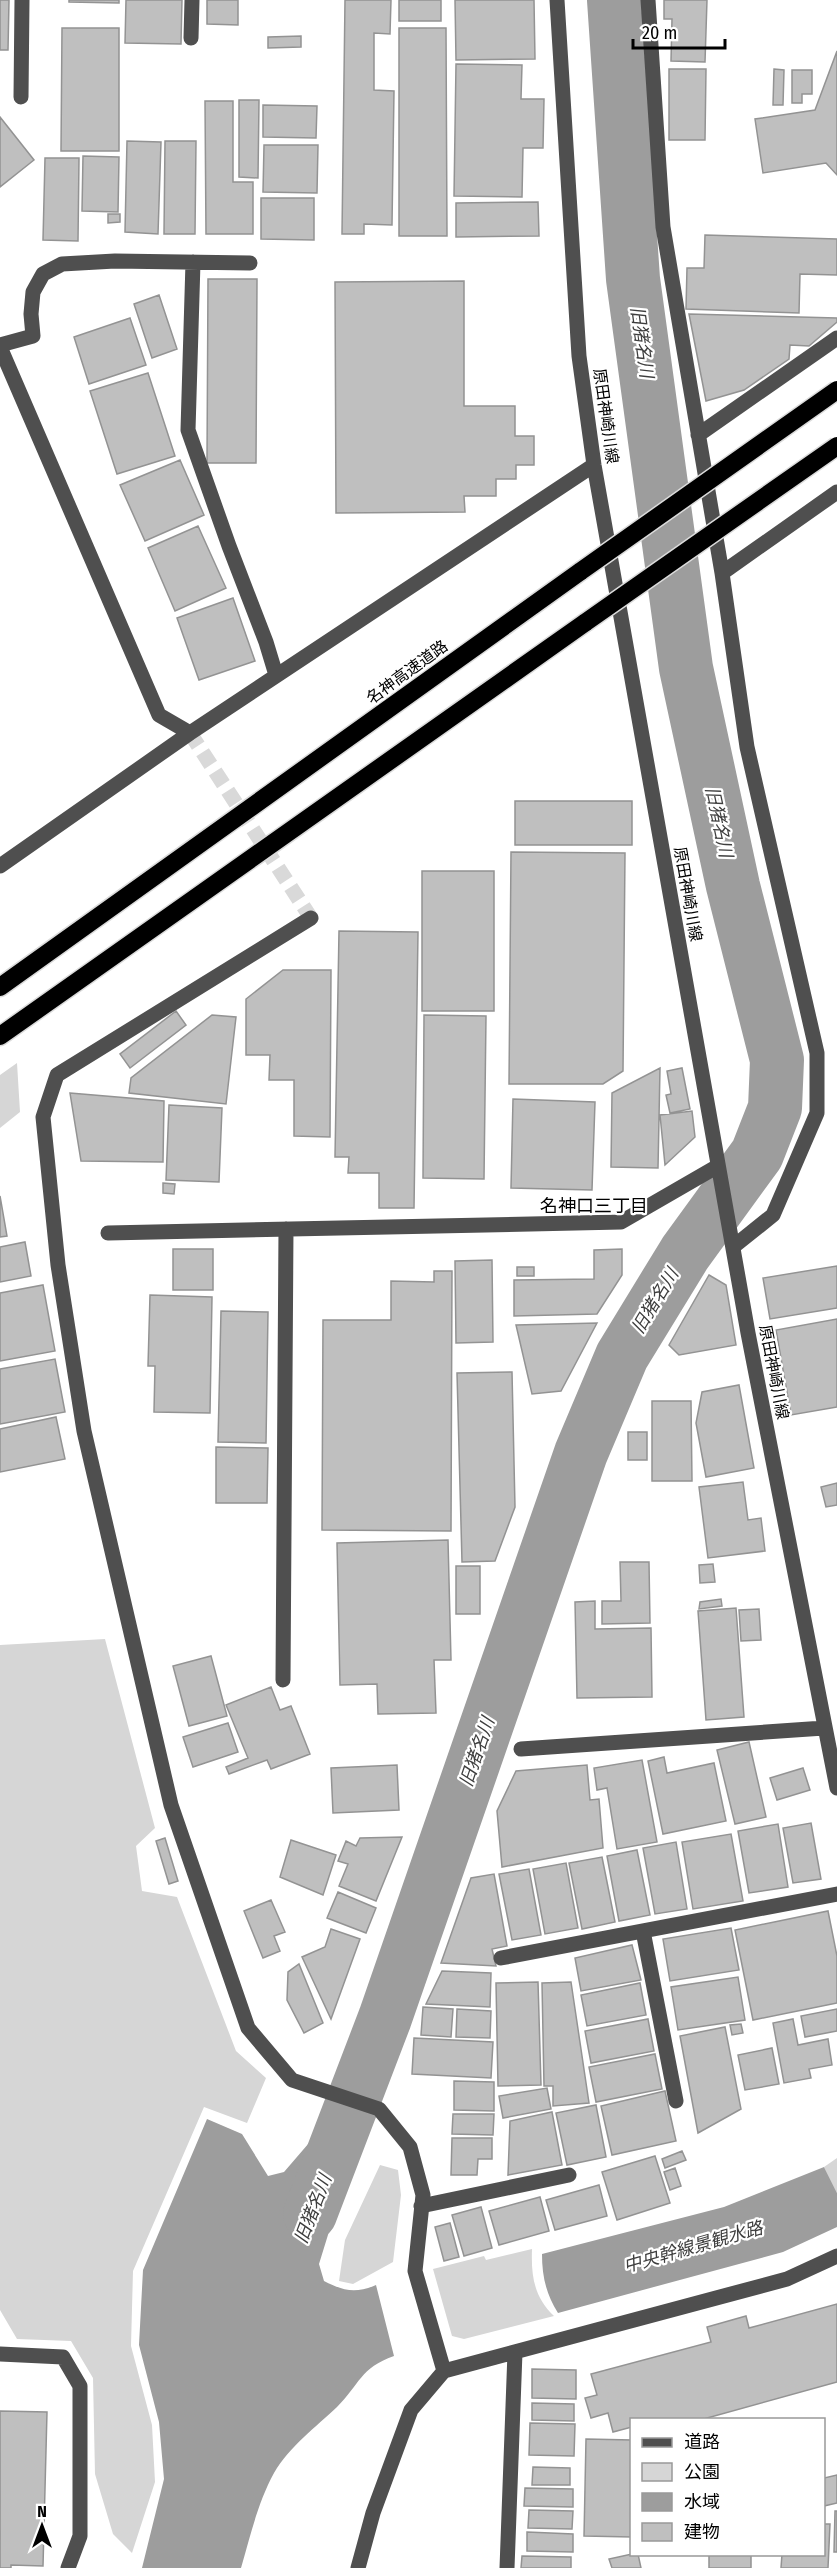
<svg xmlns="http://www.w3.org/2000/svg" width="837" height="2568" viewBox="0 0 837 2568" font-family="'Fira Sans Condensed','Noto Sans JP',sans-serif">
  <rect width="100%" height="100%" fill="#fff"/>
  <path fill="#d6d6d6" d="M17 1063 20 1112 0 1128V1075Z
    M105 1639 155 1828 136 1846 142 1891 177 1897 236 2051 266 2078 247 2123 204 2107 133 2271 131 2346 152 2425 155 2482 132 2553 113 2534 95 2474 93 2378 71 2341 17 2339 0 2310V1645Z
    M837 2158V2193L824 2167Z
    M380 2165 398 2170 401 2195 393 2262 353 2284 339 2281 345 2240Z
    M532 2249C531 2276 534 2297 554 2316L464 2339 452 2336 433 2269 484 2256 486 2260Z"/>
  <path fill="#9d9d9d" d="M207 2119 242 2134 268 2176 284 2172 315 2136 361 2153 344 2183 319 2264 324 2281C344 2291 355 2294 376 2285L394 2356C360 2368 360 2384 337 2407 316 2427 289 2447 274 2473 258 2502 250 2537 241 2568H142L164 2479 159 2422 139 2345 143 2270Z
    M824 2167 837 2193V2227L783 2252 558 2313C546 2294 542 2276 542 2254L724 2207Z"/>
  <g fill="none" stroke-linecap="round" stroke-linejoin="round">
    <path stroke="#9d9d9d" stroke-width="54" d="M310 2214 385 2018 581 1453 622 1356 685 1253 757 1154 775 1108 777 1060 733 886 686 668 633 279 614 0"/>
  </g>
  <path fill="#bfbfbf" stroke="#939393" stroke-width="1.5" d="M0 0H9L8 50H0Z
    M69 0H119V3L69 2Z
    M126 0H182L181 44 125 43Z
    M207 0H238V25L207 24Z
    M345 0H391L390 34 374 33V90L394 91 392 225 364 224V234H342Z
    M399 0H441V21H399Z
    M455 0H534L535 59 456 60Z
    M664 0H707L705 62 671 61 672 19H664Z
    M62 28H119V151H61Z
    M399 28H446L447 236H399Z
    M301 36V47L268 48V37Z
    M837 51V175L826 163 763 173 755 119 815 110Z
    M456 64 522 65 521 99H544L543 148H523L522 197 454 196Z
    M669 69H706L705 140H669Z
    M774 69 784 70 783 105H773Z
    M792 70H812V94H802V103H792Z
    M239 100H259L258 178 239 177Z
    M205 101H233V182H253V234H206Z
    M263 105 317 106 316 138 263 137Z
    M0 117 34 160 0 187Z
    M127 141 161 142 158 234 125 232Z
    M165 141H196L195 234H164Z
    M264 145H318L317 193 263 192Z
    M83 156 119 157 118 212 82 211Z
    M45 158H79L78 241 43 240Z
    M261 198H314V240L261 239Z
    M538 202 539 236 456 237V203Z
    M108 214H120V222L108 223Z
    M705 235 837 239V275L800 274 799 313 686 309 687 268H704Z
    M208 279H257L256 463H207Z
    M464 281V406H515V436H534V465H516V479H496V496H464L465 512 336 513 335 282Z
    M159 295 177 349 152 358 134 304Z
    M689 314 837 318V322L809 346 790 345 789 359 744 390 706 401Z
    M130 318 146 365 89 384 74 337Z
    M148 373 175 456 117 474 90 391Z
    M180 460 204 515 145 541 120 485Z
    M198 526 226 588 175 611 148 548Z
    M233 598 255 661 199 680 177 618Z
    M515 801H632V845H515Z
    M511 852 625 853 623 1071 603 1084H509Z
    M422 871H494V1011H422Z
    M339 931 418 932 414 1208H379V1173H348L349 1157H335Z
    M283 970H331L330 1137 294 1136V1080H269L270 1055H246V999Z
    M176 1011 186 1025 130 1068 120 1054Z
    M212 1015 236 1017 226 1104 129 1093 131 1078Z
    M424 1015 486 1016 484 1179 423 1178Z
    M660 1068 658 1168 611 1167 612 1093Z
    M682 1068 690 1109 670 1113 666 1095 671 1094 667 1071Z
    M70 1093 164 1101 163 1162 81 1161Z
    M513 1099 595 1102 592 1190 511 1188Z
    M169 1105 222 1108 219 1182 166 1180Z
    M692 1111 695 1137 665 1165 660 1115Z
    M163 1183 175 1184 174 1194 163 1193Z
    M0 1196 7 1236 0 1237Z
    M25 1242 31 1276 0 1282V1247Z
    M173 1249H213V1290H173Z
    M622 1249V1275L597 1314 514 1316V1280L594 1279V1250Z
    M492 1260 493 1342 456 1343 455 1261Z
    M837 1266V1308L770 1319 763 1278Z
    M517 1267H534V1276H517Z
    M434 1271H452L451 1531 322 1530 323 1320H391V1281L434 1282Z
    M709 1275 726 1285 736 1345 679 1355 669 1345Z
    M43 1285 55 1351 0 1361V1293Z
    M150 1295 212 1297 210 1413 154 1412 155 1366H148Z
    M221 1311 268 1312 266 1443 218 1442Z
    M837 1319V1407L791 1415 776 1330Z
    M597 1323 561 1391 532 1394 516 1325Z
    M55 1359 65 1412 0 1424V1369Z
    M512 1372 515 1507 495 1561 462 1562 457 1373Z
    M739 1385 754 1468 706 1477 696 1423 702 1392Z
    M652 1401H691L692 1481H652Z
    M56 1417 65 1459 0 1472V1429Z
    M628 1432H647V1460H628Z
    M216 1447 268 1448 267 1503H216Z
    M743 1482 748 1520 761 1518 765 1551 708 1558 699 1487Z
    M837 1483V1505L826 1507 821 1487Z
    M448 1540 451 1660H434L436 1713 378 1714 377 1684 340 1685 337 1543Z
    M620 1562H649L650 1623 602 1624V1601H621Z
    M713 1564 715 1582 700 1583 699 1565Z
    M456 1566H480V1614H456Z
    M721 1599 722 1606 699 1609 700 1602Z
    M595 1601V1629L651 1628 652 1697 577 1698 575 1602Z
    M736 1608 744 1717 706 1720 698 1611Z
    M759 1609 761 1640 741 1641 739 1610Z
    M211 1656 227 1716 189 1726 173 1666Z
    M271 1687 280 1710 291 1706 310 1754 271 1769 267 1760 229 1774 226 1767 248 1758 226 1705Z
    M228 1723 238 1752 193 1767 183 1737Z
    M749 1742 766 1817 735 1824 717 1750Z
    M664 1757 667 1773 714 1763 726 1821 663 1834 648 1761Z
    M642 1760 657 1842 617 1849 607 1788 597 1790 594 1768Z
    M397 1765 399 1810 333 1813 331 1768Z
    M587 1765 590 1800 599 1799 603 1848 502 1867 497 1811 516 1771Z
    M803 1768 810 1790 777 1800 770 1778Z
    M811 1823 821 1879 793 1883 783 1828Z
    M778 1824 788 1887 749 1893 738 1831Z
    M731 1834 743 1901 693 1909 682 1842Z
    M402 1837 376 1901 339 1886 348 1864 338 1861 346 1841 356 1846 360 1838Z
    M165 1838 178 1881 169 1884 156 1841Z
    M291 1840 336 1855 323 1895 280 1877Z
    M676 1842 687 1909 655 1914 643 1848Z
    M637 1850 650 1915 619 1921 607 1856Z
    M602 1857 615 1922 582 1929 569 1863Z
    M566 1863 578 1928 545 1934 533 1869Z
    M529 1869 541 1935 512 1940 499 1874Z
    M494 1874 507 1946 492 1949 496 1966 441 1963 471 1878Z
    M338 1892 376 1908 366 1933 327 1918Z
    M271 1900 285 1932 274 1936 280 1951 263 1958 244 1911Z
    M828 1911 837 1956V2003L753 2020 735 1930Z
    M731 1928 739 1970 670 1981 663 1939Z
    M331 1929 360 1939 331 2019 302 1957 325 1947Z
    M632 1945 641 1980 581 1991 575 1958Z
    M299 1964 323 2023 304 2033 287 2000 288 1972Z
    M442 1971 491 1973 490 2007 426 2004Z
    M738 1977 745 2020 678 2030 671 1987Z
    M538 1982 541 2085 498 2086 496 1983Z
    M571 1982 589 2103 553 2106V2086H544L542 1983Z
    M640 1983 646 2015 587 2026 581 1995Z
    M423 2007 453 2009 451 2037 421 2035Z
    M457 2009 491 2011 490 2038 456 2037Z
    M837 2009V2031L805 2037 801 2016Z
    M648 2019 654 2051 591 2063 585 2031Z
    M793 2019 798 2045 828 2039 832 2065 809 2069 811 2078 784 2083 773 2023Z
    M741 2024 743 2033 732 2035 730 2025Z
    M725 2027 741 2109 698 2133 680 2036Z
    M414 2038 493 2042 491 2078 412 2074Z
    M772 2048 779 2084 745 2090 738 2055Z
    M655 2054 662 2089 596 2102 589 2067Z
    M454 2081 494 2082V2111L454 2110Z
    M547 2088 551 2109 503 2118 499 2096Z
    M665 2091 676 2141 612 2155 601 2106Z
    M596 2105 606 2157 567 2165 556 2113Z
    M552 2112 562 2165 508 2175 510 2121Z
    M453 2114H494L493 2135 452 2134Z
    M452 2138H492V2159H478L477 2175H451Z
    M682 2151 686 2160 665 2168 662 2159Z
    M655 2156 670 2203 617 2220 602 2172Z
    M675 2168 681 2186 670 2190 664 2172Z
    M599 2185 607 2216 555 2230 546 2200Z
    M540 2197 549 2231 499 2245 489 2211Z
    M481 2207 492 2248 464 2256 452 2215Z
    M450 2223 459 2257 444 2261 435 2227Z
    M837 2304V2382L700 2420H632V2427L613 2432 608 2413 591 2418 585 2398 597 2395 591 2374 711 2342 707 2327 746 2316 749 2328Z
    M532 2369 576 2370V2399L532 2398Z
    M532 2403 574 2404V2421L532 2420Z
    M0 2411 47 2412 43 2566 11 2565V2568H0Z
    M530 2423 575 2424 574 2456 529 2455Z
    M586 2439 632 2440V2537L584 2536Z
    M533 2467 570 2468V2485H532Z
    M837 2475V2503L824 2506V2478Z
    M525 2488 573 2489V2507L524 2506Z
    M529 2510 573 2511 572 2529 528 2528Z
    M835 2511H837V2552H834Z
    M824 2524H830L828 2568H781L782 2554H824Z
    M527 2532 573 2534V2552L527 2551Z
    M632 2554H638L641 2568H612L609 2559Z
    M709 2554H751V2568H709Z
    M522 2556 571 2557V2568H521Z"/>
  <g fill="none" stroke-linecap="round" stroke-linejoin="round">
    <path stroke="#d9d9d9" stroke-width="15" stroke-dasharray="15 8" stroke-linecap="butt" d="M190 733 311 918"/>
    <g stroke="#dbdbdb" stroke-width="21">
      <path id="highway" d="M0 987 581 571
        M0 1036 586 622"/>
    </g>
    <path stroke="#4f4f4f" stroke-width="15" d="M557 0 579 356 594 465 748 1333 837 1788
      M648 0 663 227 722 573 747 747 817 1053V1113L773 1215 733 1247
      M191 38 192 0
      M21 97 22 0
      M193 262 188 430 229 546 266 642 276 675
      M0 345 33 336 31 314 33 292 43 274 62 264 115 261 250 263
      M0 347 159 715 190 733
      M698 435 837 338
      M722 573 837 492
      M0 866 190 733 594 465
      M311 918 57 1075 43 1117 58 1265 84 1431 171 1805 248 2028 292 2080 379 2109 410 2147 423 2195 415 2271 444 2371
      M108 1233 621 1222 718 1166
      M283 1680 286 1229
      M521 1749 824 1728
      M643 1931 676 2101
      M501 1958 837 1894
      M421 2206 569 2175
      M0 2354 63 2357 80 2386V2536L68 2568
      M358 2568 373 2513 411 2410 444 2371 787 2279 837 2256
      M507 2568 515 2352"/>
    <use href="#highway" stroke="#000" stroke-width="18"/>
    <g stroke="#dbdbdb" stroke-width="21" stroke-linecap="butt">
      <path id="highway-bridge" d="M581 571 837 390
        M586 622 837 446"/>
    </g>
    <use href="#highway-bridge" stroke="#000" stroke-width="18"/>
  </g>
  <g text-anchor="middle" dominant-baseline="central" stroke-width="4.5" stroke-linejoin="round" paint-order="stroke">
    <g font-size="16" fill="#000" stroke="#fff">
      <text transform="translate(606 416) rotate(82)">原田神崎川線</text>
      <text transform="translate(407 672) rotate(-36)">名神高速道路</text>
      <text transform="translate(688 894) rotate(80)">原田神崎川線</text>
      <text transform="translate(774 1372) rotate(79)">原田神崎川線</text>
    </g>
    <g font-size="18" font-style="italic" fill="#3e3e3e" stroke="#fff">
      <text transform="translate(642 342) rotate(82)">旧猪名川</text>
      <text transform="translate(719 822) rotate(78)">旧猪名川</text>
      <text transform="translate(655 1301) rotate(-59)">旧猪名川</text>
      <text transform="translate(477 1752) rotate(-71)">旧猪名川</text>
      <text transform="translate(313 2209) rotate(-69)">旧猪名川</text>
      <text transform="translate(693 2247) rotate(-16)">中央幹線景観水路</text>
    </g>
    <g font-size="18" fill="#000" stroke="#fff">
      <text x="594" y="1206">名神口三丁目</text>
    </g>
  </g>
  <rect x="630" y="2418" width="195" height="138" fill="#ffffff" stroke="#999999" stroke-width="1.5"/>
  <rect x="642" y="2438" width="30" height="9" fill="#4f4f4f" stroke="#999999" stroke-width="1.5"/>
  <text x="684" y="2448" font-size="18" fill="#000000">道路</text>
  <rect x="642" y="2463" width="30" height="18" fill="#d6d6d6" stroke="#999999" stroke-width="1.5"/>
  <text x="684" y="2478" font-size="18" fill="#000000">公園</text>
  <rect x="642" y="2493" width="30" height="18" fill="#9d9d9d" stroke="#999999" stroke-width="1.5"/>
  <text x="684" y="2508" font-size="18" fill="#000000">水域</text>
  <rect x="642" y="2523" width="30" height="18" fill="#bfbfbf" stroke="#999999" stroke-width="1.5"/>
  <text x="684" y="2538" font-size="18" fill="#000000">建物</text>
  <g transform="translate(42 2526)" stroke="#ffffff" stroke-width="4.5" paint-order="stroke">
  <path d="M0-4.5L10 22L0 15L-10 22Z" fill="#000000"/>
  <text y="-9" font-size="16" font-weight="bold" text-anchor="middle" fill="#000000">N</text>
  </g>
  <path d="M633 39v9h92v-9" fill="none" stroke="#000000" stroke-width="3"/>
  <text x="642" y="39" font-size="18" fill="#000000" stroke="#ffffff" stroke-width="4.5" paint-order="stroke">20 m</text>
</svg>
